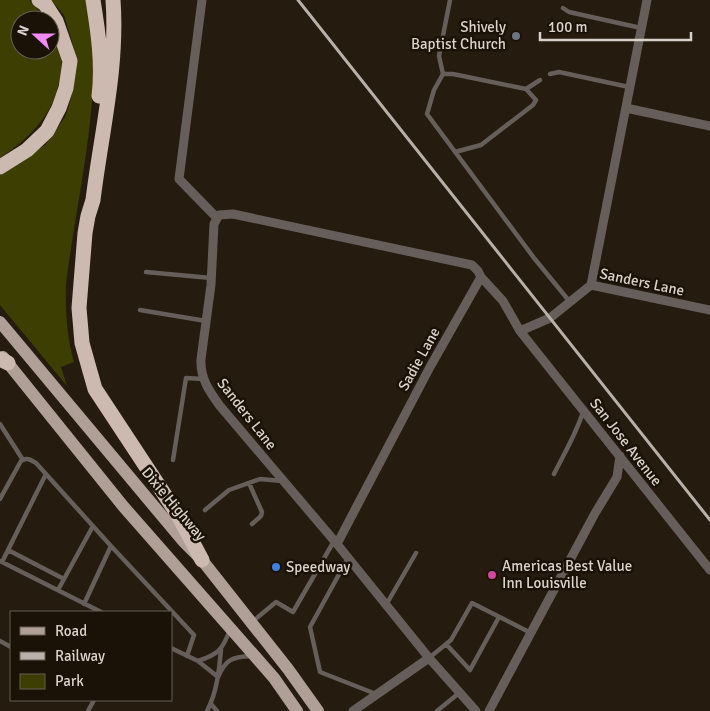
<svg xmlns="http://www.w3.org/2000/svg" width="710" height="711" viewBox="0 0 710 711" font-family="Signika,sans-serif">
  <rect width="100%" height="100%" fill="#251b0f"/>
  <path fill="#3d3e01" d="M0 0H29L49 20H20V50H50V22C53 32 59 42 61 51 63 61 61 72 59 82 52 117 28 139 0 158Z
    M51 0H87C91 28 95 55 93 84 90 151 74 218 66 284 65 311 67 336 74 362L61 367 67 386 0 305V175L45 145 65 117 70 102 74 84V49L64 15Z"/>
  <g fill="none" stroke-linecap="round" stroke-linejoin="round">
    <path stroke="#655e5a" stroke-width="4.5" d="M563 8 569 12 641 28
      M443 74 439 56 450 0
      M550 74 559 72 629 87
      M540 80 526 89 453 74H443L434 90 427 114 534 258 570 302
      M455 152 481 145 533 105 536 100 526 89
      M146 272 211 278
      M140 310 206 321
      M0 424 23 460
      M173 460 186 378 203 379
      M554 474C564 454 576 434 583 412
      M249 483 262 512 261 516 252 524
      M0 499 21 461C27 457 31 460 36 463L111 546 84 604
      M205 510 229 490 260 479 282 481
      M111 546 194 635 187 656
      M8 550 64 579
      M348 558 310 627 320 672 376 694
      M0 561 101 612
      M2 562 46 474
      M58 590 93 526
      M386 605 416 553
      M252 622 276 602 293 612 334 541
      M230 630C222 650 219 654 198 661L218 677C226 659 232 657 251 656
      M0 641 11 647
      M446 644 470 670 499 617
      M171 648 198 661
      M429 658 451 640 472 603 531 633
      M211 704 217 711
      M88 711 94 700
      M207 711C217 692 219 671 221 650
      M437 711 459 693"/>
    <path stroke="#655e5a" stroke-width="9" d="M202 0 179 179 217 218
      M626 108 710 126
      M591 285 647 0
      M520 331 550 318 591 285 710 310
      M337 544 430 367 481 277
      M353 711 429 658
      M476 711 429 658 337 544 220 406C209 391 200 378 201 359L211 285 214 224 219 215 233 214 472 265 478 271 481 277 503 301 520 331 710 570
      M489 711 594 515 617 477 620 456"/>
    <path stroke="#af9f97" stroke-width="12" d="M0 322 183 541 202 560 288 669 318 711
      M3 357 123 506 274 678 297 711"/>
    <path stroke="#ccb9af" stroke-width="15" d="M93 0C98 31 103 64 99 96
      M113 0C118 67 101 134 93 200L88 216 85 233 79 308 82 343 95 389 178 515 202 560
      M0 167 27 150 47 131 59 108 66 88 70 61 56 21 45 4 39 0
      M0 359 8 363"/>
    <path stroke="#b8b0a9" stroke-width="3" d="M298 0 710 520"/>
  </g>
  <circle fill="#6b7280" stroke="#1b1207" stroke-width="2" cx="516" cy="36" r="5"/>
  <circle fill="#3f7fe0" stroke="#1b1207" stroke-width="2" cx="276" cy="567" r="5"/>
  <circle fill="#d1479c" stroke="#1b1207" stroke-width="2" cx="492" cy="575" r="5"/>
  <g text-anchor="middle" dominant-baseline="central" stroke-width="5" stroke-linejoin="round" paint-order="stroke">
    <g font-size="15" fill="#d9d2cb" stroke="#1b1207" text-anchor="start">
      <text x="506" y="27" text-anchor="end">Shively<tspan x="506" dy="17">Baptist Church</tspan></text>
      <text x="502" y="566">Americas Best Value<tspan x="502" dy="17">Inn Louisville</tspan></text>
      <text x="286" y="567">Speedway</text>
    </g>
    <g font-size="15" fill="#d9d2cb" stroke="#1b1207">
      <text transform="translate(642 282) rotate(12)">Sanders Lane</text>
      <text transform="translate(419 359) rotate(-61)">Sadie Lane</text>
      <text transform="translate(247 414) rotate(52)">Sanders Lane</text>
      <text transform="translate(626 442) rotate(52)">San Jose Avenue</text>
      <text transform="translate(174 504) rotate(50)">Dixie Highway</text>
    </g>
  </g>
  <rect x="10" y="611" width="162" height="90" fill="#1b1207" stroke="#675f55"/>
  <rect x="20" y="627" width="25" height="8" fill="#af9f97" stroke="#675f55"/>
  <text x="55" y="636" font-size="15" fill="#d9d2cb">Road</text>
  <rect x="20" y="652" width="25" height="8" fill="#b8b0a9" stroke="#675f55"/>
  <text x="55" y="661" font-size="15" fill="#d9d2cb">Railway</text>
  <rect x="20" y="674" width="25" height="15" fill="#3d3e01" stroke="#675f55"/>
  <text x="55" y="686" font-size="15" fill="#d9d2cb">Park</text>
  <g transform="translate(35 35) rotate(291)"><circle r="24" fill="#1b1207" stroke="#675f55"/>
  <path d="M0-4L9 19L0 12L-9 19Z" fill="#f18af4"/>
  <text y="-8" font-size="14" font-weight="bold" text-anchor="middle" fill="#d9d2cb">N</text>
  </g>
  <path d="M540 32v8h151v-8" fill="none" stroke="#d9d2cb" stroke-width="2.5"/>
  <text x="548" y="32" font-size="15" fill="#d9d2cb" stroke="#1b1207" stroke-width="4" paint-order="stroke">100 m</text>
</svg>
